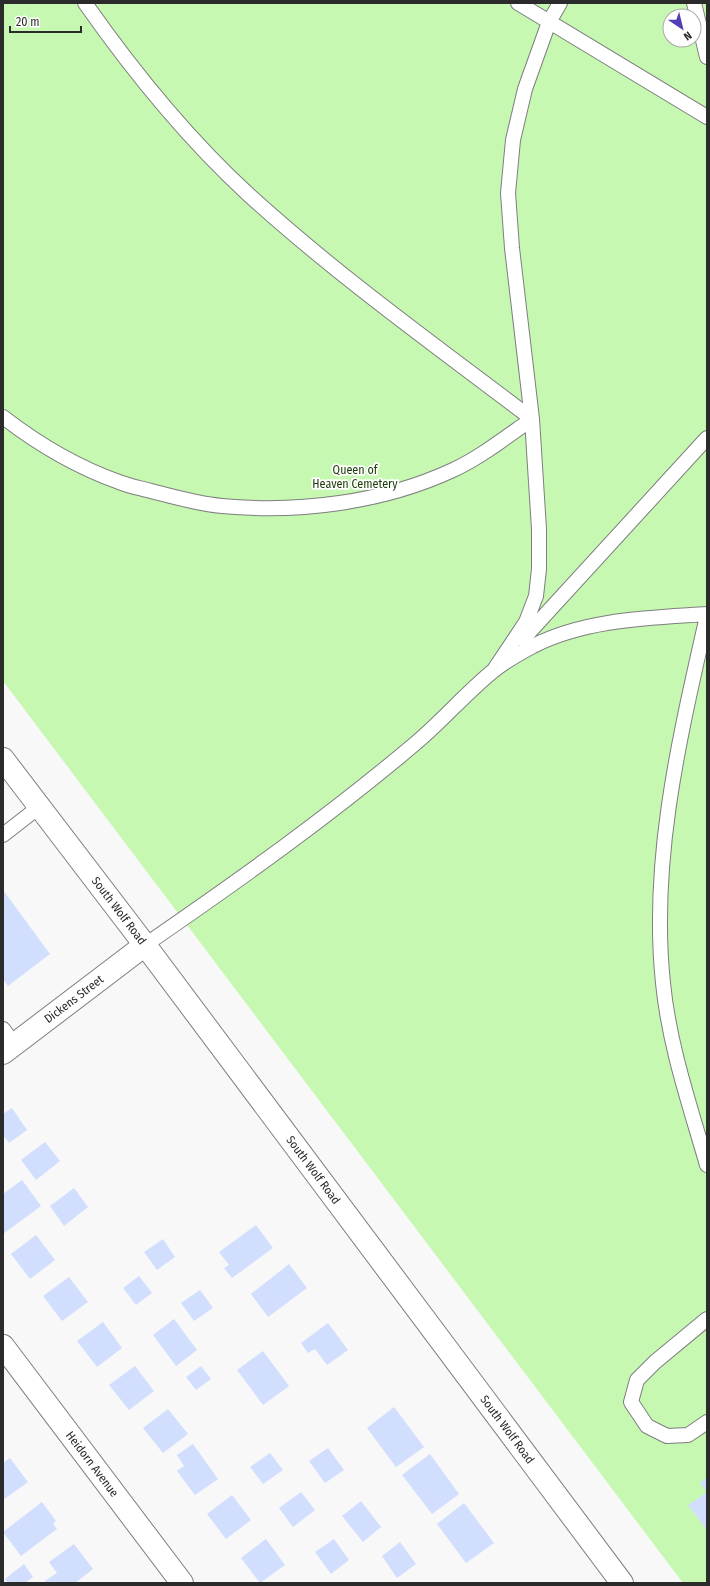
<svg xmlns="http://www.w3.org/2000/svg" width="710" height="1586" viewBox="0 0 710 1586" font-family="'Fira Sans Condensed',sans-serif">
  <rect width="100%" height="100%" fill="#f8f8f9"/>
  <path fill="#c6f8b1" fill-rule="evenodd" d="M3 3H707V1583H683L3 681ZM670 16H694V40H670Z"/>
  <path fill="#d2defe" d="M3 890 50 954 8 986 3 979Z
    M12 1108 27 1130 9 1143 3 1135V1114Z
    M45 1142 60 1161 36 1180 21 1160Z
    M22 1180 41 1206 3 1234V1194Z
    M74 1188 88 1207 64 1226 50 1206Z
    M256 1225 273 1248 232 1278 224 1268 229 1265 219 1252Z
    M36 1235 55 1260 30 1279 11 1254Z
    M163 1239 175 1257 157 1270 144 1252Z
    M289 1264 307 1288 268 1317 251 1294Z
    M139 1276 152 1293 136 1305 123 1288Z
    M69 1277 88 1302 62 1321 43 1296Z
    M200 1290 213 1308 194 1321 181 1303Z
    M174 1319 197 1350 176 1366 153 1335Z
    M103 1322 122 1348 97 1367 77 1341Z
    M328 1323 348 1350 327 1365 315 1349 308 1353 301 1343Z
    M263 1351 289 1386 263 1405 237 1370Z
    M135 1366 154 1391 129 1410 109 1385Z
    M201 1366 211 1379 196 1390 186 1377Z
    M394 1407 424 1447 396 1467 367 1428Z
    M168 1409 188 1434 163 1453 143 1428Z
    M193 1444 218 1479 195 1495 177 1471 184 1466 177 1455Z
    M328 1448 344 1470 325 1483 309 1461Z
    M270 1453 283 1470 263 1484 250 1467Z
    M430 1454 459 1494 432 1514 402 1475Z
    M10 1458 28 1482 3 1500V1463Z
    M707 1477V1530L688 1505 707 1492 700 1483Z
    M301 1492 315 1510 293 1527 279 1508Z
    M232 1495 251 1520 226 1539 207 1514Z
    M361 1501 381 1527 363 1542 342 1516Z
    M42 1502 56 1521 53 1524 57 1529 21 1556 3 1532Z
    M464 1503 494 1543 466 1563 437 1524Z
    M266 1539 285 1565 260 1583 241 1558Z
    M334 1539 349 1560 331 1574 315 1552Z
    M400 1542 416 1564 397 1578 382 1556Z
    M74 1544 93 1569 75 1583H46L45 1581 57 1573 49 1562Z
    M24 1564 33 1577 25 1583H8L5 1579Z"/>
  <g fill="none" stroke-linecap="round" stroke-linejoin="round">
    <g stroke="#7e7e7f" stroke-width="16">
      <path id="lane" d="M518 3 707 117
        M694 3 707 57
        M3 417C38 444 77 467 119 482 129 486 140 488 151 491 174 497 198 504 222 506 299 513 382 503 453 470 481 457 506 437 532 419 436 346 338 276 249 195 188 139 132 70 85 3
        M707 616C680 736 650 859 663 983 669 1045 690 1106 707 1165
        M523 639 707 438
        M494 670 526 622 536 596 539 569V529L532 419 512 248 508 193 513 140 525 89 549 22 560 3
        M3 835 39 807
        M145 945C238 881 331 815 417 742 443 720 466 693 493 671 504 662 520 653 533 646 586 619 649 618 707 614
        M3 1029 14 1044
        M707 1319 655 1362 637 1380 631 1402 647 1426 667 1436 688 1435 707 1422"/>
    </g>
    <g stroke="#7e7e7f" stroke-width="24">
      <g id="street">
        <path id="s1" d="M3 1053 145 945"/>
        <path id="s2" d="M3 1346 182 1583"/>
      </g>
    </g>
    <g stroke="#7e7e7f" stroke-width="24">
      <g id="secondary">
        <path id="s3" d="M3 759 145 945 622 1583"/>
      </g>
    </g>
    <use href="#lane" stroke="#fff" stroke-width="14"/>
    <use href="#street" stroke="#fff" stroke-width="22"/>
    <use href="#secondary" stroke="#fff" stroke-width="22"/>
  </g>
  <g text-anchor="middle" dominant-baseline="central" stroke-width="3.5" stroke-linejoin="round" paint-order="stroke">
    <g font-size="12" fill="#1b3c07" stroke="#fff">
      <text x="355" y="470">Queen of<tspan x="355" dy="14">Heaven Cemetery</tspan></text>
    </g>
    <g font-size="12" fill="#2b2b2b" stroke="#fff">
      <text stroke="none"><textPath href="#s3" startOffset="191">South Wolf Road</textPath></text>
      <text stroke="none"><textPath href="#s1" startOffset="89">Dickens Street</textPath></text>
      <text stroke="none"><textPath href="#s3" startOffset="515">South Wolf Road</textPath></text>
      <text stroke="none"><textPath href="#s3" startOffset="839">South Wolf Road</textPath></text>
      <text stroke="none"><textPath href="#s2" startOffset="148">Heidorn Avenue</textPath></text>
    </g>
  </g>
  <rect width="710" height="1586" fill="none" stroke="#2b2b2b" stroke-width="8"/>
  <g transform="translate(682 28) rotate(145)"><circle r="19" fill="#ffffff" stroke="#aaaaaa"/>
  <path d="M0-3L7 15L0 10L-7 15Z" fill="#543eb6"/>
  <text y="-6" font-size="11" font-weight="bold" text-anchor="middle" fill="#2b2b2b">N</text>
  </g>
  <path d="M10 26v6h71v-6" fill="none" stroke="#2b2b2b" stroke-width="2"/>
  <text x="16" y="26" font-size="12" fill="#2b2b2b" stroke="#ffffff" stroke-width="3" paint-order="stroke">20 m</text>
</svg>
